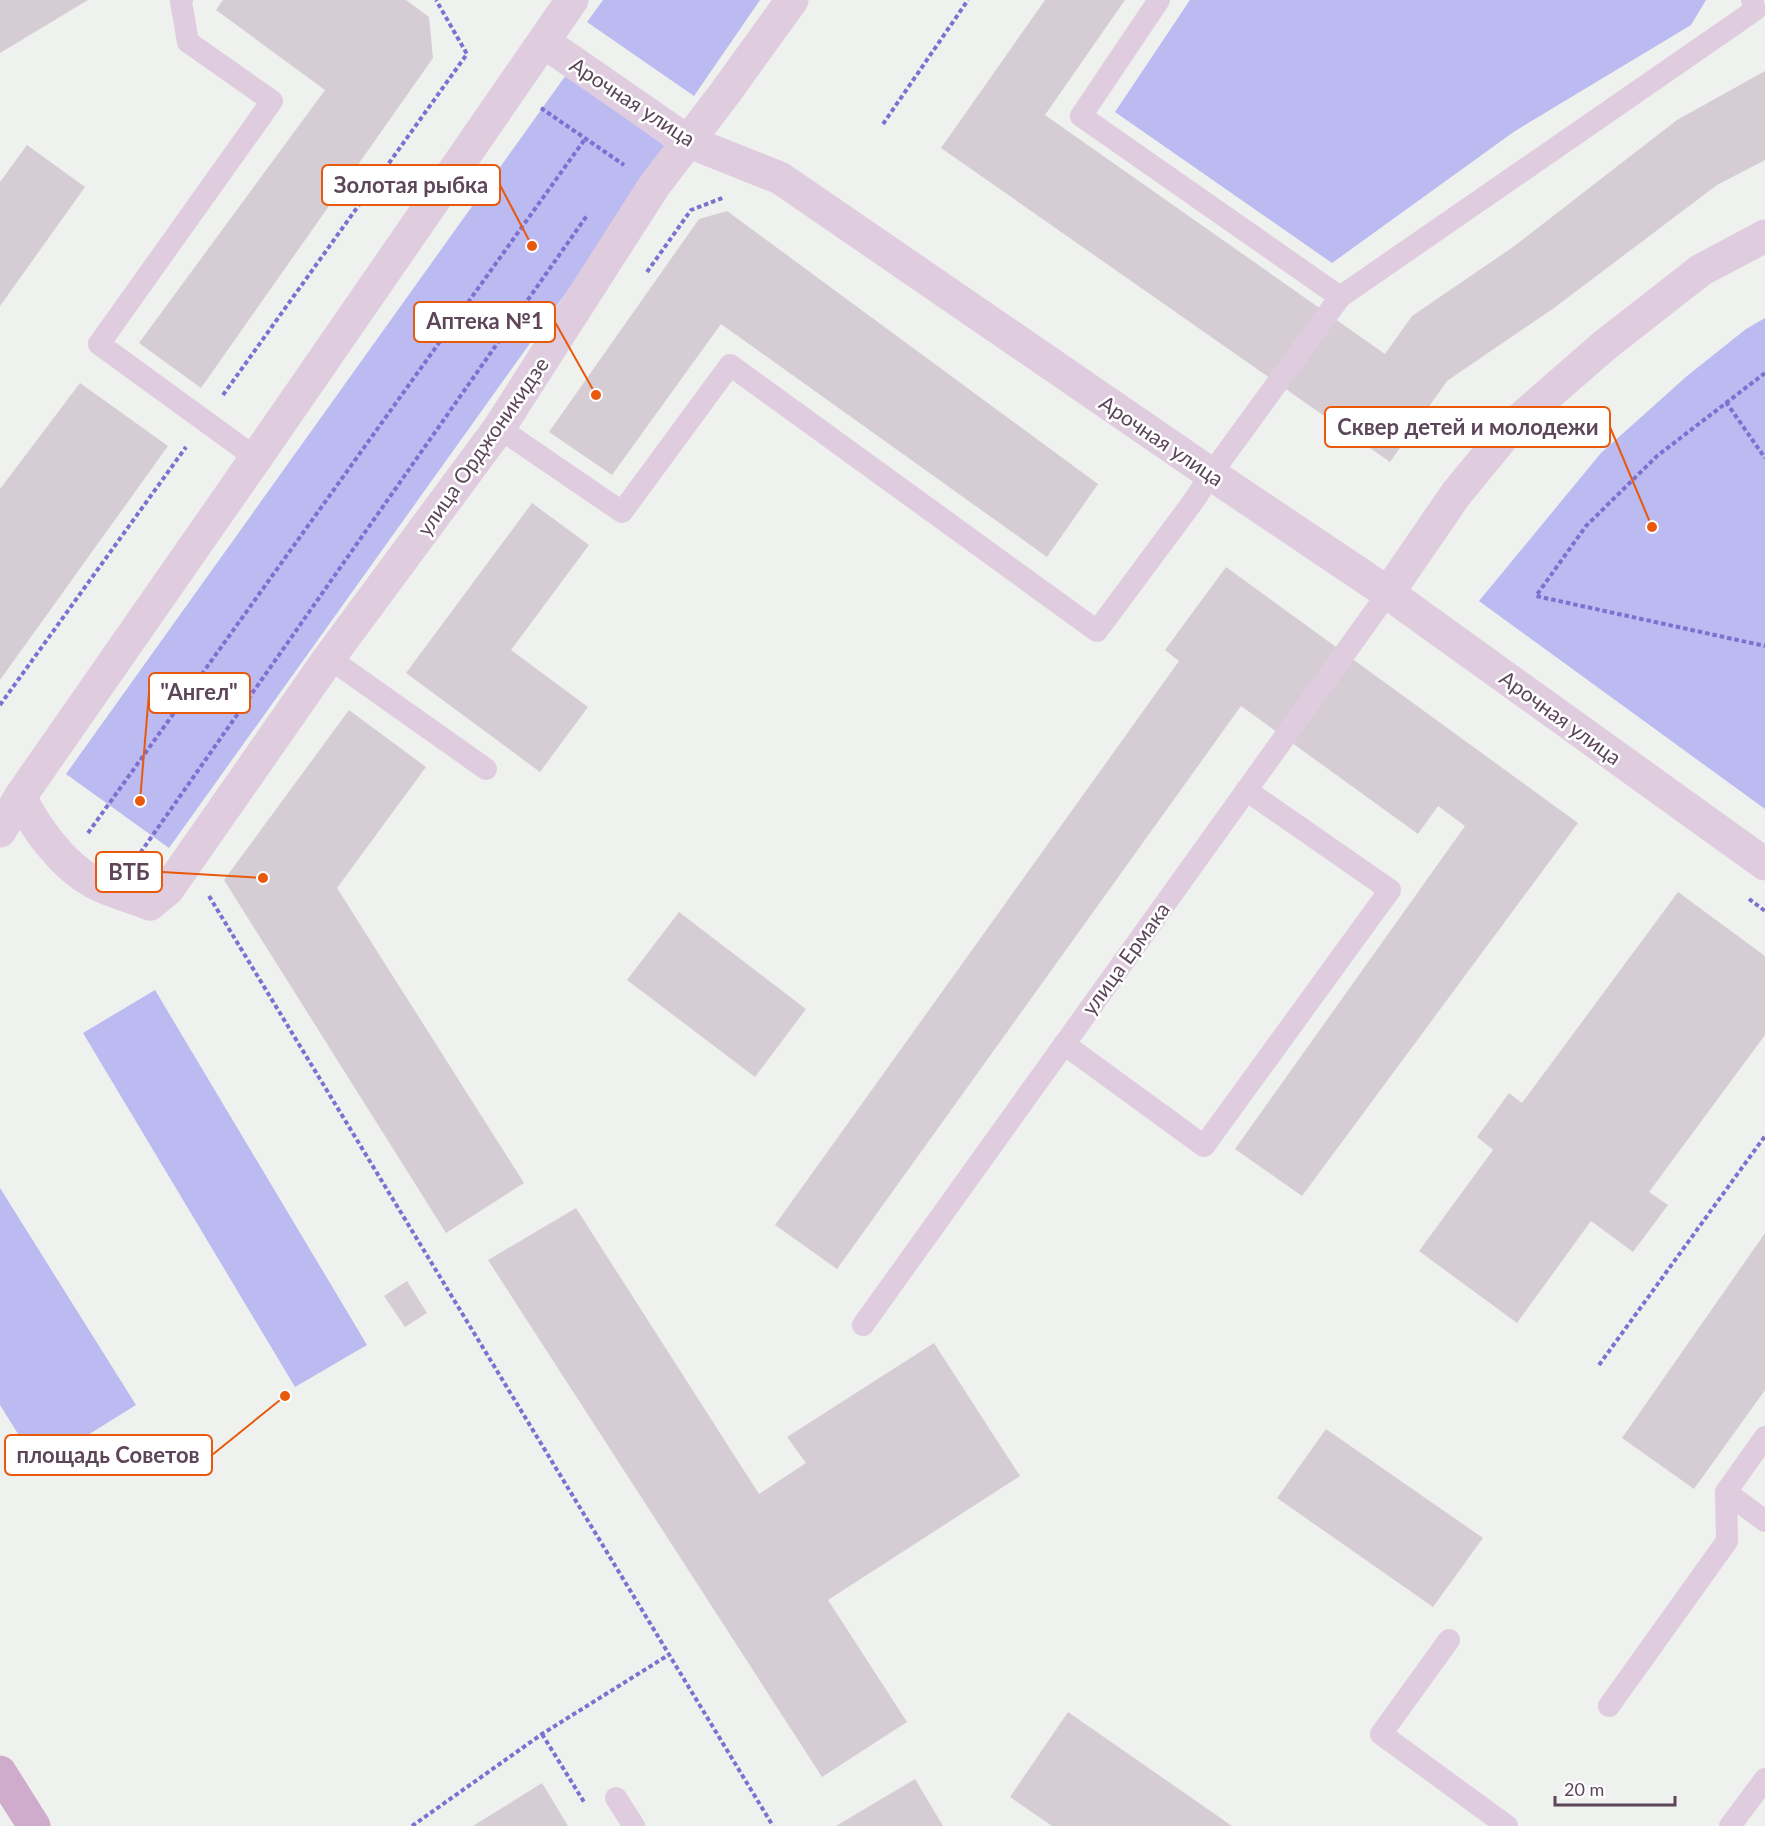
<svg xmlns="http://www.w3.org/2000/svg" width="1765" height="1826" viewBox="0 0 1765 1826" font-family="Lato,sans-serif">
  <rect width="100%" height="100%" fill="#eff1ee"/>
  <path fill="#bbbaf1" d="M603 0H760L694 96 587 22Z
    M1190 0H1706L1691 25 1515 131 1332 263 1115 112Z
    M566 75 669 149 169 848 66 774Z
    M1765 318V809L1479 601 1601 453 1687 376 1746 329Z
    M155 990 367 1345 295 1387 83 1033Z
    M0 1188 136 1405 38 1466 0 1405Z"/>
  <path fill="#d6cdd4" d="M0 0H88L0 53Z
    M223 0H406L429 17 433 58 201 388 139 343 325 90 216 10Z
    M1045 0H1125L1045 115 1385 354 1412 316 1513 247 1677 120 1765 71V160L1717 185 1554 308 1447 381 1390 462 941 148Z
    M27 145 85 187 0 306V182Z
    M727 211 1098 484 1047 557 721 324 612 475 549 432 699 219Z
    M80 383 168 446 0 680V489Z
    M532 503 589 545 511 650 588 707 540 772 406 673Z
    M1226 567 1578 823 1302 1196 1235 1149 1465 826 1438 806 1418 834 1241 706 837 1269 775 1225 1179 661 1165 650Z
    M349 710 426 767 337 888 524 1183 446 1233 224 880Z
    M1678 892 1765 956V1035L1649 1192 1668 1205 1633 1252 1591 1221 1517 1323 1419 1251 1493 1150 1477 1137 1509 1093 1522 1103Z
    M679 912 806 1009 755 1077 627 980Z
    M576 1208 759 1494 806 1463 787 1437 934 1343 1020 1476 828 1600 907 1722 822 1777 488 1260Z
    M1765 1233V1390L1694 1489 1622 1438Z
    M407 1281 427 1313 405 1327 384 1296Z
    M1326 1429 1483 1538 1433 1607 1277 1498Z
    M1068 1712 1232 1826H1052L1010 1797Z
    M915 1779 943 1826H836Z
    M542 1783 568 1826H473Z"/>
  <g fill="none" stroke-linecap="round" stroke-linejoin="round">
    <path stroke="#7e70d1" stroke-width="4" stroke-dasharray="4.5 3" stroke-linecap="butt" d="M541 108 624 165
      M883 124 968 0
      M647 272 691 210 725 197
      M1765 373 1657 456 1586 526 1536 596 1765 646
      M223 395 467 54 436 0
      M1726 402 1765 458
      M0 705 186 447
      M88 833 585 139
      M136 859 588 214
      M209 896 773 1826
      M1749 899 1765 911
      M1599 1365 1765 1136
      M542 1734 584 1802
      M412 1826 542 1734 670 1654"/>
    <path stroke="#dfccde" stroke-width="22" d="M182 0 181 2 188 42 272 101 99 344 256 458
      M1159 0 1081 116 1340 297 1755 10 1752 0
      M499 428 622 512 730 365 1097 631 1195 499 1211 474 1340 297
      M329 658 486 769
      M1064 1044 1204 1146 1390 890 1246 790
      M863 1325 1388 593
      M1726 1492 1765 1437
      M1449 1640 1381 1734 1507 1826
      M1609 1706 1727 1541 1726 1492 1765 1521
      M616 1798 634 1826
      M1730 1826 1765 1779"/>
    <path stroke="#dfccde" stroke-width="33" d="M544 42 687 141 780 178 1211 474 1388 593 1765 864
      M1388 593 1456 494 1511 427 1605 345 1701 270 1765 236
      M20 797C35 827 62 865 93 882 110 891 132 897 150 904L168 889 329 658 499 428 654 186 725 93 792 0
      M0 831 20 797 256 458 572 0"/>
    <path stroke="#cfaccb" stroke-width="33" d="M0 1772 34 1826"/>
  </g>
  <g text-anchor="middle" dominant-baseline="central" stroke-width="5" stroke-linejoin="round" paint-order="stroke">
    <g font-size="21" fill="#5d455a" stroke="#fff">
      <text transform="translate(633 101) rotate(33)">Арочная улица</text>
      <text transform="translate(1162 440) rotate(34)">Арочная улица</text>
      <text transform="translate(482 446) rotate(-55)">улица Орджоникидзе</text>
      <text transform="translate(1561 717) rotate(36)">Арочная улица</text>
      <text transform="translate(1125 958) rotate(-54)">улица Ермака</text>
    </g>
  </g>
  <path fill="none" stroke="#e8590c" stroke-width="2" d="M532 246L500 185M596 395L555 322M1652 527L1610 427M140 801L149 693M263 878L162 872M285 1396L212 1455"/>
  <g fill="#e8590c" stroke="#fff" stroke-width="2">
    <circle cx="532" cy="246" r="6"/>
    <circle cx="596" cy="395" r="6"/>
    <circle cx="1652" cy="527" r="6"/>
    <circle cx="140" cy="801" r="6"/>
    <circle cx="263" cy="878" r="6"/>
    <circle cx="285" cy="1396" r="6"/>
  </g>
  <g fill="#fff" stroke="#e8590c" stroke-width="2">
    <rect x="322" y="165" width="178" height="40" rx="6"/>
    <rect x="414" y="302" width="141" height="40" rx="6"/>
    <rect x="1325" y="407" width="285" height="40" rx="6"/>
    <rect x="149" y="673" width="101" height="40" rx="6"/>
    <rect x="96" y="852" width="66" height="40" rx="6"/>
    <rect x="5" y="1435" width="207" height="40" rx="6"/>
  </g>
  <g font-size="22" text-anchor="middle" font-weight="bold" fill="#5d455a">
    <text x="411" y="193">Золотая рыбка</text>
    <text x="485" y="329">Аптека №1</text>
    <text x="1468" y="435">Сквер детей и молодежи</text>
    <text x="199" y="700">"Ангел"</text>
    <text x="129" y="880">ВТБ</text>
    <text x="108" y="1463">площадь Советов</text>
  </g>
  <path d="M1555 1796v9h120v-9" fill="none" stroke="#5d455a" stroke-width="3"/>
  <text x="1564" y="1796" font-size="18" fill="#5d455a" stroke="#ffffff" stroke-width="4.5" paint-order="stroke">20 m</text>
</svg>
